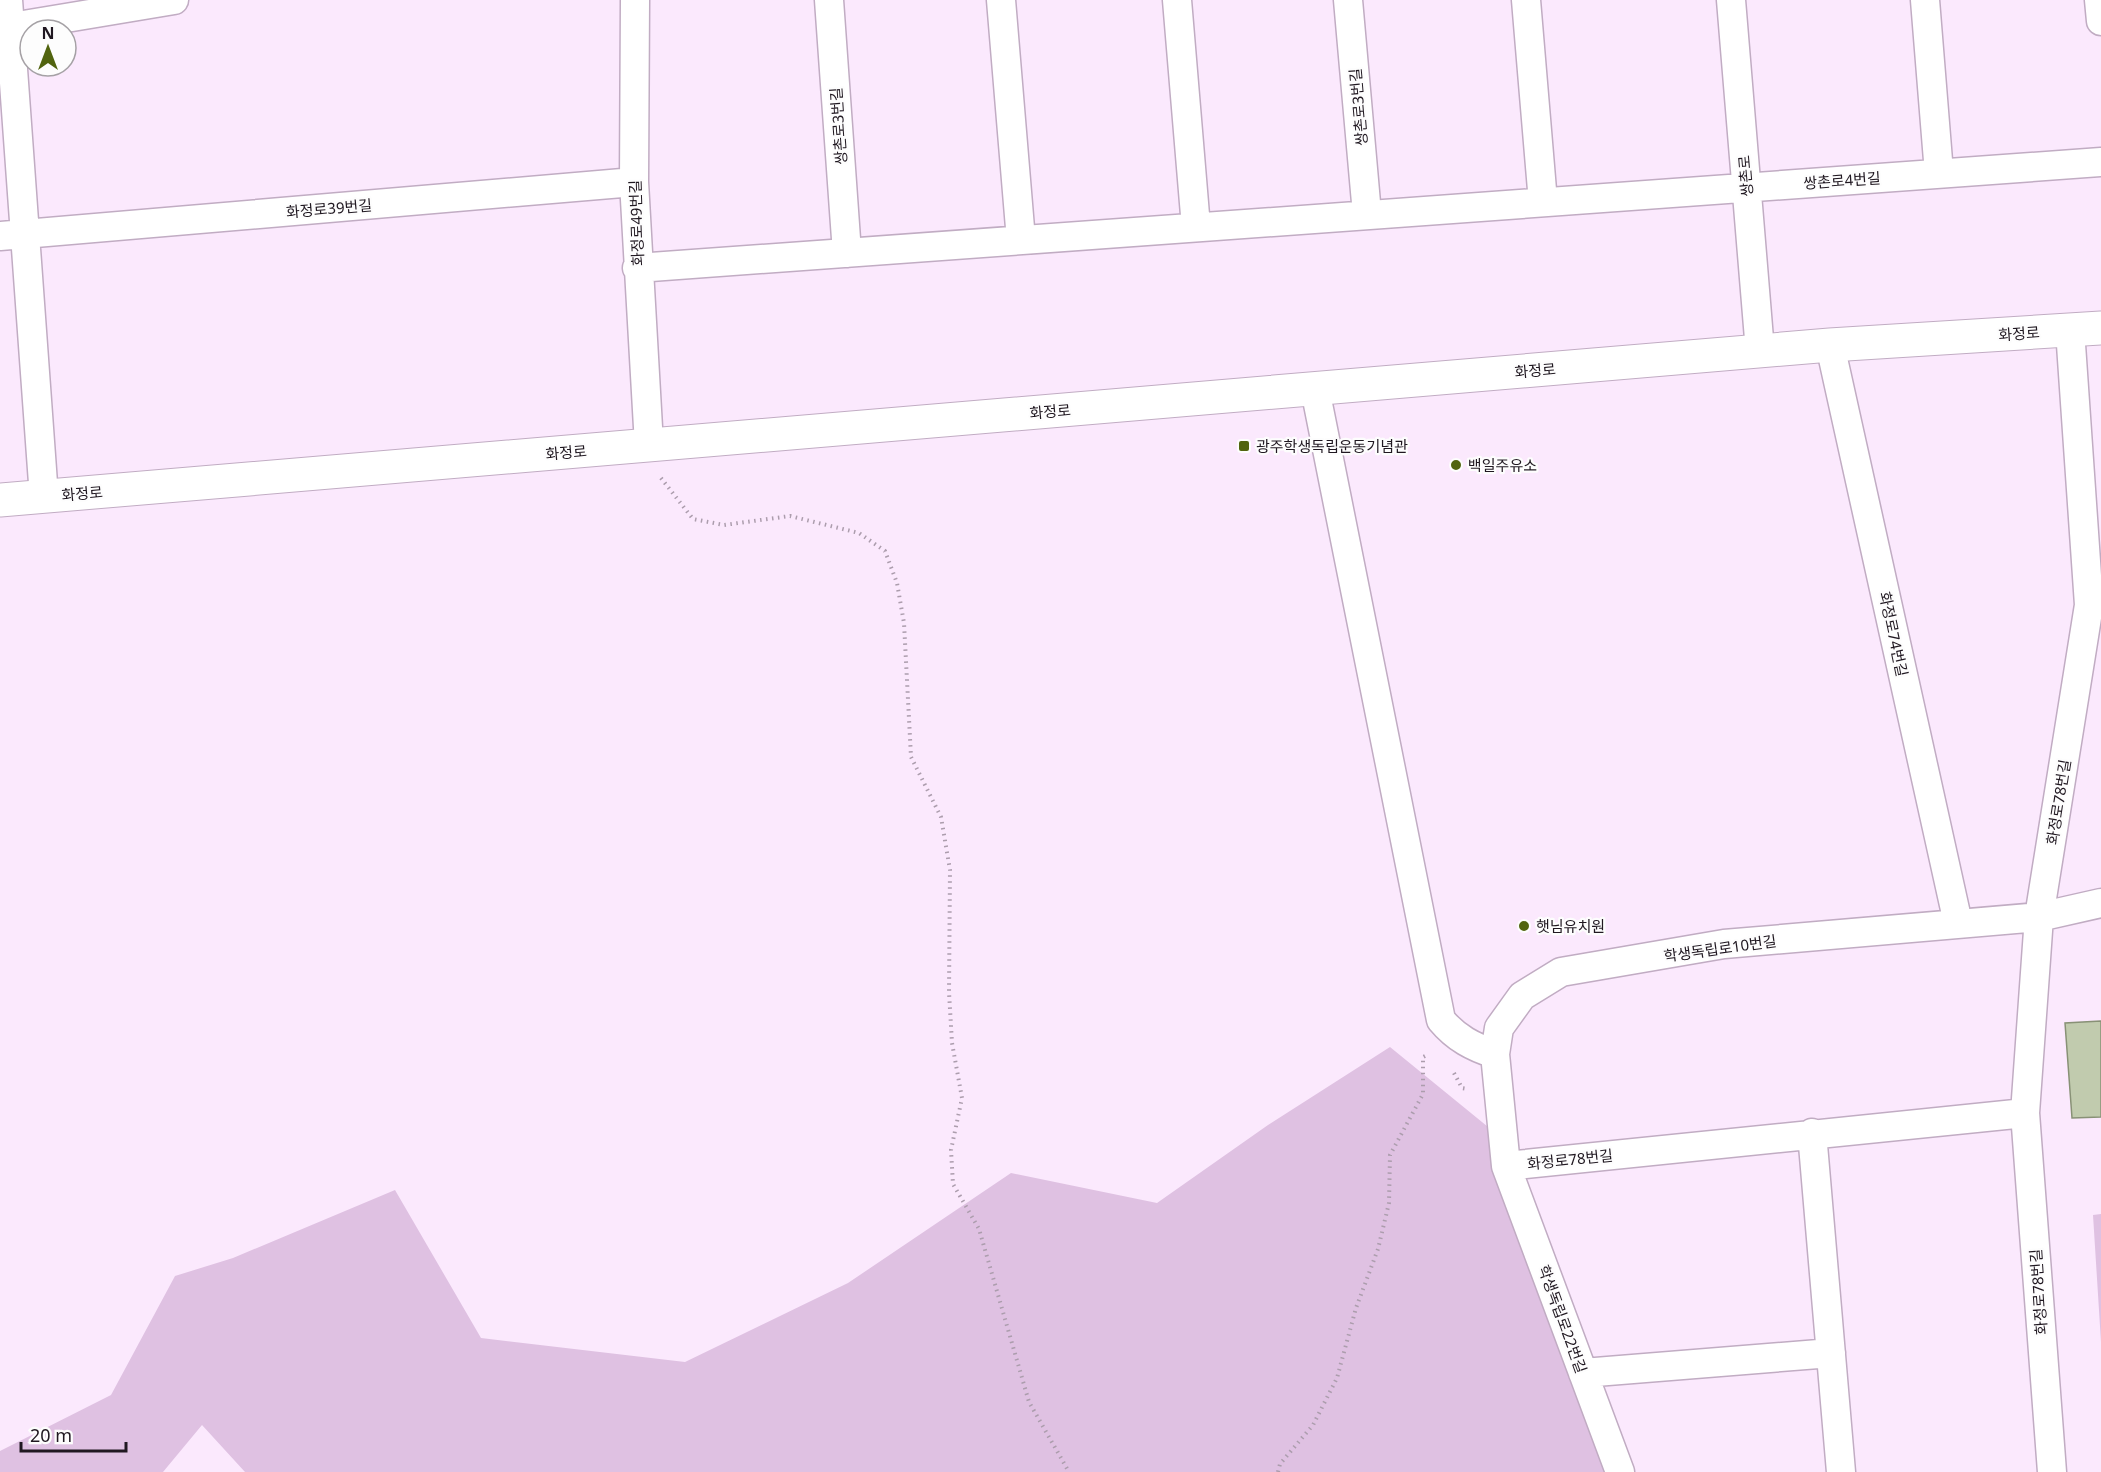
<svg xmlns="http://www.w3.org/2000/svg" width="2101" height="1472" viewBox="0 0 2101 1472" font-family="'Noto Sans','Noto Sans KR',sans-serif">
  <rect width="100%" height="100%" fill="#fbe9fd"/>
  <path fill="#dfc1e2" d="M1390 1047 1493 1131 1620 1472H245L202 1425 163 1472H0V1451L111 1395 175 1276 233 1258 395 1190 481 1338 685 1362 848 1283 1011 1173 1157 1203 1268 1125Z
    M2101 1214V1342L2093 1215Z"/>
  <path fill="#c1cbae" stroke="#889176" stroke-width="1.5" d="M2101 1021V1117L2072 1118 2065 1023Z"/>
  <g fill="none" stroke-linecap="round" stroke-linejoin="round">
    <g stroke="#c1acc3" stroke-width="31">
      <path id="minor" d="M8 0 44 497
        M635 0 634 182 649 445
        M829 0 847 253
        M1001 0 1021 240
        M1177 0 1196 227
        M1348 0 1367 214
        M1526 0 1543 202
        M1731 0 1760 351
        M1925 0 1939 173
        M2099 0 2101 21
        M0 29 174 0
        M0 236 634 182
        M637 268 2101 162
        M1830 345 1958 923
        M1315 389 1441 1020C1456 1038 1473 1047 1495 1054
        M1812 1133 1841 1472
        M1506 1166 2025 1113
        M1583 1373 1831 1353
        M1620 1472 1506 1166 1495 1054 1499 1028 1522 996 1561 972 1724 944 2039 917 2101 903
        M2052 1472 2025 1113 2039 917 2089 605 2070 330"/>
    </g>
    <g stroke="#c1acc3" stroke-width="35">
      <path id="tertiary" d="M0 500 1830 345 2101 328"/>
    </g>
    <path stroke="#ac9dad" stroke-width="4" stroke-dasharray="1.5 4.5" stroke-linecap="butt" d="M661 478 693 519 724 525 790 516 859 533 885 551 897 583 904 623 911 757 941 817 950 870 949 992 952 1043 962 1098 951 1150 953 1184 979 1229 1029 1402 1069 1472
      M1454 1073 1462 1088 1468 1089
      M1278 1472 1280 1464 1313 1425 1337 1378 1356 1308 1378 1249 1389 1203 1390 1155 1423 1094V1057L1429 1054"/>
    <use href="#minor" stroke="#fff" stroke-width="28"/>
    <use href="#tertiary" stroke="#fff" stroke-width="33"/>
  </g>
  <g fill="#51640f" stroke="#fdfdfd" stroke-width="2">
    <rect x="1238" y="440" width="12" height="12" rx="3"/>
    <circle cx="1456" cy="465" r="6"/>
    <circle cx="1524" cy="926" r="6"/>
  </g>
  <g text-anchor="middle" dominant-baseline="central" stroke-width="4.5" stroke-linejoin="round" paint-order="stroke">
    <g font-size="15" fill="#201821" stroke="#fdfdfd">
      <text transform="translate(1358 107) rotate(-95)">쌍촌로3번길</text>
      <text transform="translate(838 126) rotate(-94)">쌍촌로3번길</text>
      <text transform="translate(1745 176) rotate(-95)">쌍촌로</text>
      <text transform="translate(1842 180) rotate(-4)">쌍촌로4번길</text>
      <text transform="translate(329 208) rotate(-5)">화정로39번길</text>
      <text transform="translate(636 223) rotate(-92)">화정로49번길</text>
      <text transform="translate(2019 333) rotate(-4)">화정로</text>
      <text transform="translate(1535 370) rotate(-5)">화정로</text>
      <text transform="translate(1050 411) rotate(-5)">화정로</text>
      <text transform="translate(566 452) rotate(-5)">화정로</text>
      <text transform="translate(82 493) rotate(-5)">화정로</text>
      <text transform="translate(1894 634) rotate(78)">화정로74번길</text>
      <text transform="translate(2058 802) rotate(-81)">화정로78번길</text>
      <text transform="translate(1720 948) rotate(-8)">학생독립로10번길</text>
      <text transform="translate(1570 1159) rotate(-6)">화정로78번길</text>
      <text transform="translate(2038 1292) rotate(-94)">화정로78번길</text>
      <text transform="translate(1563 1319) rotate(70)">학생독립로22번길</text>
    </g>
    <g font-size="15" fill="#201821" stroke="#fdfdfd" text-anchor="start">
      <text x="1256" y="446">광주학생독립운동기념관</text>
      <text x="1468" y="465">백일주유소</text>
      <text x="1536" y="926">햇님유치원</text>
    </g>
  </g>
  <g transform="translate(48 48)"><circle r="28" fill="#fdfdfd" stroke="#a5a1a5" stroke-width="1.5"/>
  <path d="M0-4.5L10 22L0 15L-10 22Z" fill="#51640f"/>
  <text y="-9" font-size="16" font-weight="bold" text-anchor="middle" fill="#201821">N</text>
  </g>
  <path d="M21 1442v9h105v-9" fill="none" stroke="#201821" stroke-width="3"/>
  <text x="30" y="1442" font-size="18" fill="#201821" stroke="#fdfdfd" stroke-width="4.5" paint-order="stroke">20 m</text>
</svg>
